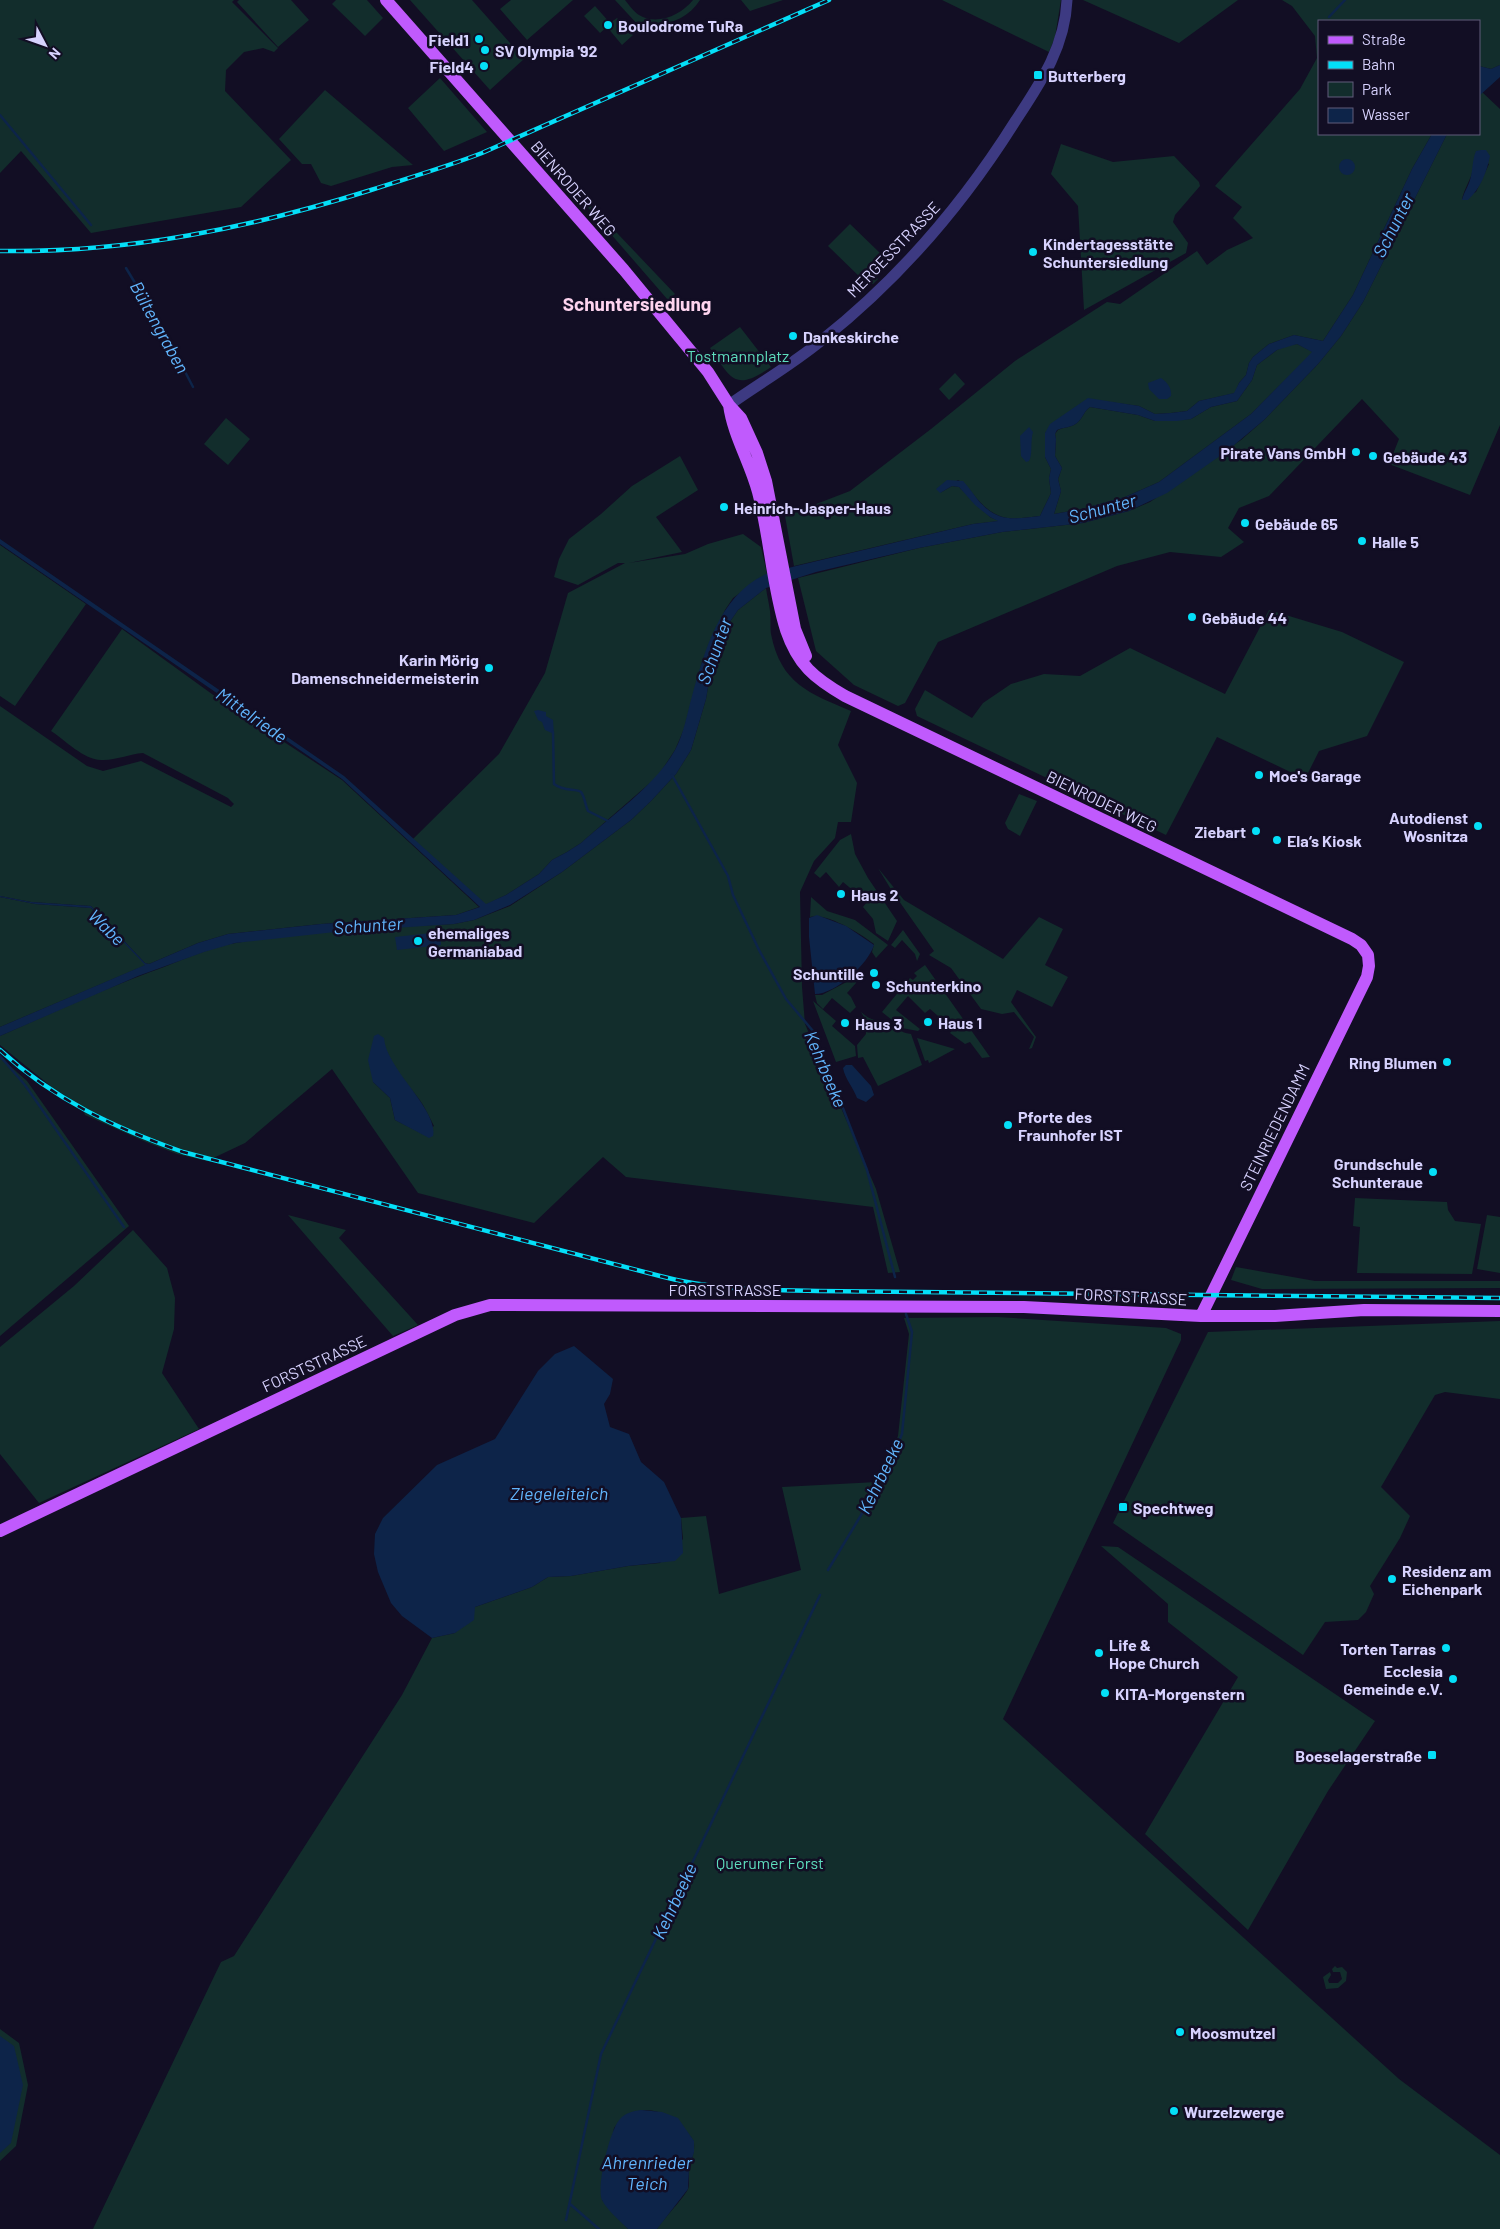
<svg xmlns="http://www.w3.org/2000/svg" width="1500" height="2229" viewBox="0 0 1500 2229" font-family="Barlow,sans-serif">
  <rect width="100%" height="100%" fill="#120e24"/>
  <path fill="#122d2c" fill-rule="evenodd" d="M0 0H234L232 2 278 48 274 52 263 48 244 52 226 70 225 91 291 160 241 207 91 233 21 151 0 173Z
    M239 0H291L309 20 278 47 237 2Z
    M336 0H367L383 18 365 36 332 4Z
    M410 0H472L524 59 490 90Z
    M511 0H573L527 40 500 9Z
    M615 0H625C629 5 634 12 639 15 657 26 681 15 693 0H700C687 20 666 27 643 23L639 26Z
    M741 0H783L750 11Z
    M942 0H1061L1055 37 1049 52Z
    M1083 0H1238L1179 43Z
    M1282 0H1500V65L1491 69 1479 66V21H1319V134H1432L1412 169 1353 295 1323 341 1294 335 1269 344 1253 357 1249 363 1246 375 1239 383 1235 393 1199 401 1187 411 1171 413 1155 414 1139 406 1088 399 1045 433V457L1051 469 1049 478 1051 493 1040 516C1014 519 1000 523 980 502 971 493 970 487 958 480L940 493 952 486 959 487 990 517 999 521 973 524 794 566 785 516 850 491 931 429 1015 361 1107 302 1120 304 1197 251 1207 265 1227 250 1253 238 1233 218 1242 207 1215 186 1300 89 1317 58 1315 36 1292 6Z
    M595 6 610 23 617 18 633 35 622 45 607 27 600 33 584 16Z
    M440 78 487 132 444 151 408 108Z
    M325 90 413 165 392 167 331 186 321 183 311 164H302L279 139Z
    M1482 92 1500 109V425L1470 495 1389 464 1399 439 1362 399 1269 496 1239 508 1228 528 1244 542 1221 557 1170 552 1117 566 938 642 905 703 898 706 854 685 816 651 798 578 919 548 1002 532 1083 523 1129 511 1150 502 1241 440 1264 420 1318 364 1341 336 1363 302 1447 134H1479V96ZM1474 157 1489 164 1476 192 1462 199C1465 185 1476 173 1474 157Z
    M1061 144 1113 162 1174 156 1199 182 1200 186 1175 215 1173 222 1188 243 1186 253 1084 310 1078 206 1051 174Z
    M579 193 675 294 668 300 577 195Z
    M850 224 880 253 867 267 878 279 873 284 866 283 828 246Z
    M740 327 771 367C735 392 731 379 710 348Z
    M1297 344 1313 352 1251 414 1159 482 1125 497 1082 509 1054 514 1061 491 1058 479 1062 468 1055 456 1056 439 1055 434 1058 430C1064 427 1071 428 1077 423 1083 418 1084 411 1090 407L1138 415 1155 421 1191 419 1211 407 1237 401 1252 380 1257 365 1277 350 1286 346Z
    M955 373 965 384 949 400 939 389Z
    M226 418 250 439 228 465 204 444Z
    M680 456 698 490 656 517 682 552 629 563 685 554 708 544 743 534 761 547 767 574 733 598 725 610 702 662 684 729 675 750 658 776 581 843 567 852 552 860 539 874 506 895 485 905 413 839 499 754 545 673 568 593 625 563H618L578 585 554 577 559 559 569 539 601 514 632 486Z
    M0 545 86 604 15 706 0 696Z
    M766 588C767 596 769 603 770 611 771 619 770 627 771 634 781 684 809 693 851 711L838 745 857 783 851 822H838L835 838 814 861 800 892 802 987 805 1024 876 1189 900 1272 888 1273 873 1207 626 1177 603 1157 534 1223 418 1193 332 1069 245 1143 207 1161 177 1154 146 1142 85 1115 82 1106 53 1088 0 1045V1036C54 1012 108 987 164 967 187 958 211 947 236 943 306 930 382 928 454 924L474 920 510 906 562 872 631 820 651 801 676 774 691 750 706 699 711 669 729 623 738 610ZM383 1038C386 1060 405 1081 419 1099 425 1107 429 1117 434 1126L423 1134 395 1120 390 1098 373 1082Z
    M1269 610 1342 632 1404 662 1367 736 1319 751 1305 779 1217 737 1166 835 917 716 915 709 925 690 972 718 983 703 1011 684 1044 674 1080 676 1130 648 1225 694Z
    M122 629 223 702 342 780 479 907 456 915 321 924 228 934 198 943 149 964 145 963 91 906 31 902 0 896V706L87 766 103 771 141 761 231 807 234 804 228 798 143 753C129 754 114 761 101 760 84 760 65 740 51 731Z
    M1019 794 1037 801 1020 836 1008 829 1005 823Z
    M851 834 855 854 868 878 897 921 888 941 876 933 873 919 863 907 867 902 843 882 839 887 826 872 820 878 814 873 840 840Z
    M878 868 904 900 1003 959 1039 917 1063 929 1045 965 1068 977 1052 1007 1017 990 1011 1002 1036 1037 1032 1048 1029 1049 1034 1037 1014 1012 1002 1014 981 1009 951 968 929 955 934 951 892 891Z
    M0 897 35 904 91 908 146 965 0 1027Z
    M811 897 827 911 855 920 888 945 876 958 872 952 874 944C861 934 826 912 810 917Z
    M903 930 920 954 917 961 915 954 902 940 895 948 891 945Z
    M925 965 990 1057 982 1058 970 1042 965 1044 950 1033 953 1029 930 1009 925 1013 908 996 896 1010 920 1029 918 1031 902 1028 882 1012 910 978 913 980 917 976 914 973Z
    M854 978 856 983 847 993 851 997 856 1007 850 1013 832 998 823 1009 817 1003 815 995H822Z
    M813 1001 836 1021 832 1026 855 1046 856 1056 836 1062Z
    M861 1012C874 1023 873 1018 887 1022 896 1026 899 1033 911 1034L922 1065 878 1086 863 1057 858 1058 857 1045 866 1034 865 1019Z
    M917 1038 955 1049 929 1063 928 1060 925 1061Z
    M0 1057 27 1081 129 1226 0 1336Z
    M1355 1198 1447 1202 1448 1210 1455 1221 1481 1224 1472 1274 1357 1273 1360 1227 1353 1226Z
    M288 1215 346 1230 339 1238 418 1325 393 1336Z
    M1487 1215 1500 1217V1273L1477 1269Z
    M133 1230 167 1268 175 1298 174 1329 162 1373 199 1429 39 1503 0 1454V1347L74 1286Z
    M1236 1267 1315 1281H1500V1288L1262 1289 1231 1280Z
    M997 1317 1166 1328 1181 1334V1340L1003 1719 1399 2079 1500 2155V2229H657C664 2218 684 2198 688 2189 690 2184 688 2175 689 2170 691 2160 695 2152 694 2143 693 2138 688 2134 685 2130 666 2107 632 2101 614 2128L602 2200 628 2229H93L221 1962 234 1956 402 1695 432 1638 455 1633 475 1607 532 1587 548 1577 571 1576 628 1566 660 1563 683 1539 681 1518 706 1516 719 1594 801 1570 782 1487 877 1482 898 1436 909 1334 904 1318Z
    M1500 1321V1399L1445 1392 1435 1395 1381 1487 1410 1516 1400 1538 1370 1586 1374 1594 1366 1612 1358 1620 1325 1622 1303 1655 1113 1523 1208 1332Z
    M1101 1546 1118 1547 1375 1721 1328 1791 1248 1930 1145 1834 1238 1677 1168 1622V1604Z
    M1335 1966 1337 1968 1342 1967 1347 1972 1346 1981 1338 1988 1326 1989 1323 1977 1330 1972 1331 1975 1328 1980 1329 1983H1338L1342 1979 1340 1972H1333L1332 1969Z
    M0 2029 19 2043 28 2085 16 2146 0 2161Z"/>
  <path fill="#0d2449" fill-rule="evenodd" d="M1500 65V77L1479 96V66L1491 69Z
    M1432 134H1447L1363 302 1341 336 1318 364 1264 420 1227 451 1167 493 1129 511 1083 523 1002 532 919 548 816 572 766 588 738 610 729 623 711 669 706 699 691 750 676 774 651 801 631 820 562 872 510 905 474 920 454 924 335 932 235 943 204 952 138 976 0 1036V1027L145 965 91 908 35 904 0 897V896L31 902 91 906 145 963 149 964 198 943 228 934 321 924 456 915 480 907 342 779 0 544V539L344 776 486 904 506 895 539 874 552 860 567 852 581 843C611 816 656 785 675 750 684 733 687 714 692 696 705 650 719 596 766 574 775 570 786 569 796 566L973 524 998 521 990 517 975 505 959 487 952 486 940 493 936 489 947 480 963 481C969 487 973 494 978 500 998 523 1013 519 1040 516L1051 493 1049 478 1051 469 1045 457V433L1050 424 1088 398 1139 406 1155 414 1171 413 1187 411 1199 401 1234 393 1239 383 1246 375 1249 363 1253 357 1269 344 1294 335 1323 341 1353 295 1412 169ZM1297 344 1312 352 1251 414 1159 482 1125 497 1082 509 1054 514 1061 491 1058 479 1062 468 1055 456 1056 439 1055 434 1057 430C1064 427 1071 428 1077 423 1083 418 1084 411 1090 407L1138 415 1155 421H1177L1191 419 1211 407 1237 401 1252 380 1257 365 1277 350Z
    M1481 150H1486L1490 156C1487 172 1480 189 1468 200H1462C1464 192 1468 187 1470 180 1473 171 1472 160 1476 151Z
    M1339 167a8 8 0 1 1 16 0a8 8 0 1 1-16 0Z
    M1161 378C1167 382 1172 388 1171 396L1167 399H1159L1149 389 1148 383Z
    M1029 427 1033 432C1030 442 1033 454 1029 461L1026 462 1021 456 1020 436Z
    M538 710 546 712V716L553 720 554 734 545 730 542 722 538 720 534 711Z
    M817 915 846 926 874 945C868 964 836 994 815 994L809 937V918Z
    M440 932 441 945 397 950 395 937Z
    M378 1034 384 1038C386 1069 439 1110 433 1136L429 1138 395 1120 390 1098 373 1082 368 1060 374 1036Z
    M846 1065H852L871 1086 874 1095 866 1102 857 1098C853 1087 845 1079 843 1068Z
    M574 1346 613 1379 610 1394 604 1404 610 1427 629 1434 641 1462 664 1482 681 1518 683 1553 675 1561 628 1566 571 1576 548 1577 532 1587 475 1607 474 1620 455 1633 432 1638 402 1616 391 1603 378 1572 374 1554 375 1534 383 1518 437 1465 495 1439 538 1371 555 1354Z
    M0 2036 14 2046 23 2085 11 2143 0 2153Z
    M641 2110 662 2112 678 2118 694 2141V2152L689 2169 688 2189 657 2229H628C621 2222 606 2209 602 2200 596 2187 610 2129 620 2119 625 2113 633 2111 641 2110Z"/>
  <g fill="none" stroke-linecap="round" stroke-linejoin="round">
    <path stroke="#0d2449" stroke-width="2.5" d="M1329 17 1345 0
      M0 115 91 225
      M126 268 164 331 193 387
      M553 732 554 784C564 792 576 788 581 792 585 797 585 805 588 811L608 821
      M672 775 728 876 733 895 759 950 786 999 813 1031 867 1170 895 1277
      M0 1056 25 1085 124 1227
      M828 1570 881 1482 902 1434 912 1332 906 1314
      M570 2204 599 2229
      M566 2220 601 2054 820 1595"/>
    <path stroke="#3d3a82" stroke-width="11" d="M729 405C760 383 793 364 822 340 899 279 964 203 1016 120 1041 82 1065 47 1067 0"/>
    <path stroke="#c05afd" stroke-width="12" d="M386 0 624 270 708 372 729 405 741 418 757 453 766 481 795 629 806 656
      M729 405C733 435 750 462 758 492 770 537 772 586 786 630 798 665 814 678 845 696L1352 939 1361 945 1368 955 1369 966 1367 977 1201 1316
      M0 1531 455 1315 490 1305 1024 1307 1201 1316H1275L1364 1310 1500 1311"/>
    <g stroke="#04dff8" stroke-width="4.5">
      <path id="rail" d="M0 251C128 253 250 228 371 190 408 178 446 167 482 153L829 0
        M0 1050C53 1099 115 1128 183 1152L660 1276C712 1290 764 1290 818 1291L1500 1298"/>
    </g>
    <use href="#rail" stroke="#120e24" stroke-width="2.5" stroke-dasharray="8" stroke-linecap="butt"/>
  </g>
  <g fill="#04dff8" stroke="#120e24" stroke-width="2">
    <circle cx="608" cy="25" r="5"/>
    <circle cx="479" cy="39" r="5"/>
    <circle cx="485" cy="50" r="5"/>
    <circle cx="484" cy="66" r="5"/>
    <rect x="1033" y="70" width="10" height="10" rx="2.5"/>
    <circle cx="1033" cy="252" r="5"/>
    <circle cx="793" cy="336" r="5"/>
    <circle cx="1356" cy="452" r="5"/>
    <circle cx="1373" cy="456" r="5"/>
    <circle cx="724" cy="507" r="5"/>
    <circle cx="1245" cy="523" r="5"/>
    <circle cx="1362" cy="541" r="5"/>
    <circle cx="1192" cy="617" r="5"/>
    <circle cx="489" cy="668" r="5"/>
    <circle cx="1259" cy="775" r="5"/>
    <circle cx="1478" cy="826" r="5"/>
    <circle cx="1256" cy="831" r="5"/>
    <circle cx="1277" cy="840" r="5"/>
    <circle cx="841" cy="894" r="5"/>
    <circle cx="418" cy="941" r="5"/>
    <circle cx="874" cy="973" r="5"/>
    <circle cx="876" cy="985" r="5"/>
    <circle cx="928" cy="1022" r="5"/>
    <circle cx="845" cy="1023" r="5"/>
    <circle cx="1447" cy="1062" r="5"/>
    <circle cx="1008" cy="1125" r="5"/>
    <circle cx="1433" cy="1172" r="5"/>
    <rect x="1118" y="1502" width="10" height="10" rx="2.5"/>
    <circle cx="1392" cy="1579" r="5"/>
    <circle cx="1446" cy="1648" r="5"/>
    <circle cx="1099" cy="1653" r="5"/>
    <circle cx="1453" cy="1679" r="5"/>
    <circle cx="1105" cy="1693" r="5"/>
    <rect x="1427" y="1750" width="10" height="10" rx="2.5"/>
    <circle cx="1180" cy="2032" r="5"/>
    <circle cx="1174" cy="2111" r="5"/>
  </g>
  <g text-anchor="middle" dominant-baseline="central" stroke-width="5" stroke-linejoin="round" paint-order="stroke">
    <g font-size="16" font-weight="bold" fill="#d7d2fe" stroke="#120e24" text-anchor="start">
      <text x="618" y="25">Boulodrome TuRa</text>
      <text x="469" y="39" text-anchor="end">Field1</text>
      <text x="495" y="50">SV Olympia '92</text>
      <text x="474" y="66" text-anchor="end">Field4</text>
      <text x="1048" y="75">Butterberg</text>
      <text x="1043" y="243">Kindertagesstätte<tspan x="1043" dy="18">Schuntersiedlung</tspan></text>
      <text x="803" y="336">Dankeskirche</text>
      <text x="1346" y="452" text-anchor="end">Pirate Vans GmbH</text>
      <text x="1383" y="456">Gebäude 43</text>
      <text x="734" y="507">Heinrich-Jasper-Haus</text>
      <text x="1255" y="523">Gebäude 65</text>
      <text x="1372" y="541">Halle 5</text>
      <text x="1202" y="617">Gebäude 44</text>
      <text x="479" y="659" text-anchor="end">Karin Mörig<tspan x="479" dy="18">Damenschneidermeisterin</tspan></text>
      <text x="1269" y="775">Moe's Garage</text>
      <text x="1468" y="817" text-anchor="end">Autodienst<tspan x="1468" dy="18">Wosnitza</tspan></text>
      <text x="1246" y="831" text-anchor="end">Ziebart</text>
      <text x="1287" y="840">Ela‘s Kiosk</text>
      <text x="851" y="894">Haus 2</text>
      <text x="428" y="932">ehemaliges<tspan x="428" dy="18">Germaniabad</tspan></text>
      <text x="864" y="973" text-anchor="end">Schuntille</text>
      <text x="886" y="985">Schunterkino</text>
      <text x="938" y="1022">Haus 1</text>
      <text x="855" y="1023">Haus 3</text>
      <text x="1437" y="1062" text-anchor="end">Ring Blumen</text>
      <text x="1018" y="1116">Pforte des<tspan x="1018" dy="18">Fraunhofer IST</tspan></text>
      <text x="1423" y="1163" text-anchor="end">Grundschule<tspan x="1423" dy="18">Schunteraue</tspan></text>
      <text x="1133" y="1507">Spechtweg</text>
      <text x="1402" y="1570">Residenz am<tspan x="1402" dy="18">Eichenpark</tspan></text>
      <text x="1109" y="1644">Life &amp;<tspan x="1109" dy="18">Hope Church</tspan></text>
      <text x="1436" y="1648" text-anchor="end">Torten Tarras</text>
      <text x="1443" y="1670" text-anchor="end">Ecclesia<tspan x="1443" dy="18">Gemeinde e.V.</tspan></text>
      <text x="1115" y="1693">KITA-Morgenstern</text>
      <text x="1422" y="1755" text-anchor="end">Boeselagerstraße</text>
      <text x="1190" y="2032">Moosmutzel</text>
      <text x="1184" y="2111">Wurzelzwerge</text>
    </g>
    <g font-size="16" fill="#d7d2fe" stroke="#120e24">
      <text transform="translate(574 188) rotate(49)">BIENRODER WEG</text>
      <text transform="translate(893 249) rotate(-46)">MERGESSTRASSE</text>
      <text transform="translate(1102 801) rotate(26)">BIENRODER WEG</text>
      <text transform="translate(1274 1127) rotate(-64)">STEINRIEDENDAMM</text>
      <text x="725" y="1289">FORSTSTRASSE</text>
      <text transform="translate(1131 1296) rotate(3)">FORSTSTRASSE</text>
      <text transform="translate(314 1363) rotate(-25)">FORSTSTRASSE</text>
    </g>
    <g font-size="16" fill="#5edebe" stroke="#120e24">
      <text x="738" y="355">Tostmannplatz</text>
      <text x="770" y="1862">Querumer Forst</text>
    </g>
    <g font-size="18" font-style="italic" fill="#61b5fd" stroke="#120e24">
      <text transform="translate(1393 225) rotate(-63)">Schunter</text>
      <text transform="translate(160 327) rotate(61)">Bültengraben</text>
      <text transform="translate(1102 508) rotate(-15)">Schunter</text>
      <text transform="translate(714 651) rotate(-70)">Schunter</text>
      <text transform="translate(252 715) rotate(35)">Mittelriede</text>
      <text transform="translate(368 925) rotate(-4)">Schunter</text>
      <text transform="translate(107 927) rotate(44)">Wabe</text>
      <text transform="translate(826 1069) rotate(67)">Kehrbeeke</text>
      <text transform="translate(880 1476) rotate(-64)">Kehrbeeke</text>
      <text x="559" y="1493">Ziegeleiteich</text>
      <text transform="translate(674 1901) rotate(-65)">Kehrbeeke</text>
      <text x="647" y="2162">Ahrenrieder<tspan x="647" dy="21">Teich</tspan></text>
    </g>
    <g font-size="19" font-weight="bold" fill="#fed4ef" stroke="#120e24">
      <text x="637" y="303">Schuntersiedlung</text>
    </g>
  </g>
  <rect x="1318" y="20" width="162" height="115" fill="#120e24" stroke="#615c7b"/>
  <rect x="1328" y="36" width="25" height="8" fill="#c05afd" stroke="#615c7b"/>
  <text x="1362" y="45" font-size="15" fill="#d7d2fe">Straße</text>
  <rect x="1328" y="61" width="25" height="8" fill="#04dff8" stroke="#615c7b"/>
  <text x="1362" y="70" font-size="15" fill="#d7d2fe">Bahn</text>
  <rect x="1328" y="82" width="25" height="15" fill="#122d2c" stroke="#615c7b"/>
  <text x="1362" y="95" font-size="15" fill="#d7d2fe">Park</text>
  <rect x="1328" y="108" width="25" height="15" fill="#0d2449" stroke="#615c7b"/>
  <text x="1362" y="120" font-size="15" fill="#d7d2fe">Wasser</text>
  <g transform="translate(45 45) rotate(131)" stroke="#120e24" stroke-width="4" paint-order="stroke">
  <path d="M0-4L9 19L0 12L-9 19Z" fill="#d7d2fe"/>
  <text y="-8" font-size="14" font-weight="bold" text-anchor="middle" fill="#d7d2fe">N</text>
  </g>
</svg>
